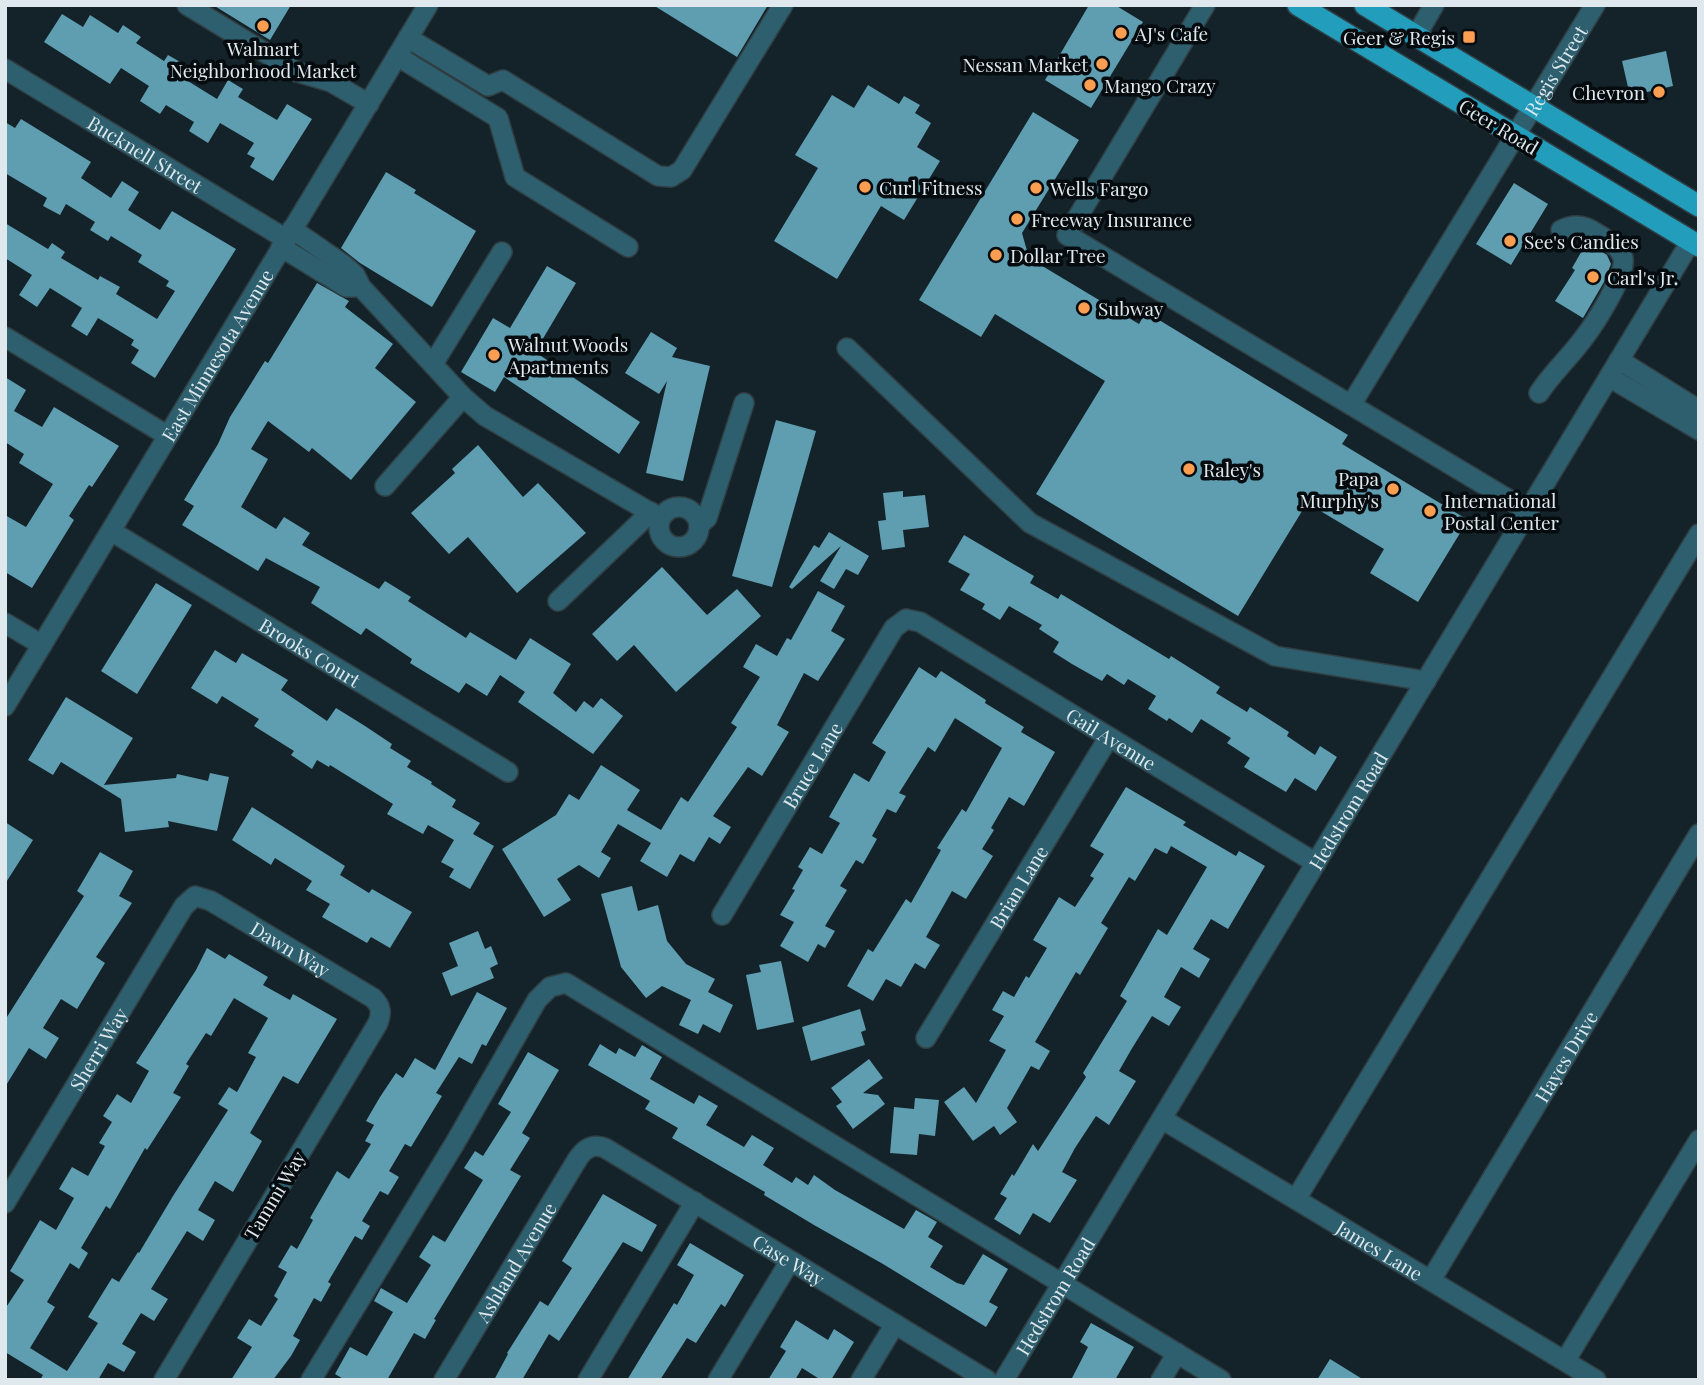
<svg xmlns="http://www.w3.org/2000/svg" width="1704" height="1385" viewBox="0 0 1704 1385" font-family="'Playfair Display',serif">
  <rect width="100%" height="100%" fill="#132329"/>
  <path fill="#5f9db0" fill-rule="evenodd" d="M213 5H291L270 40Z
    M653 5H768L737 57Z
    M1089 5H1115L1143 22 1091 108 1045 80Z
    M62 14 83 27 90 15 118 33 123 25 141 37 136 43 164 61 168 55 189 67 183 78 217 99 228 80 243 89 238 97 277 120 287 104 312 119 273 181 250 167 255 158 247 154 254 143 220 123 208 143 189 131 194 122 166 105 160 114 140 101 149 86 121 68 110 84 44 42Z
    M1666 51 1673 86 1630 96 1622 61Z
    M868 85 899 104 904 96 920 105 915 113 931 123 917 147 940 161 904 220 881 206 837 279 774 241 818 168 795 155 832 95 854 108Z
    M1033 112 1079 140 1022 233 1029 258 1139 324 1146 312 1348 435 1342 444 1468 520 1418 602 1370 573 1384 549 1307 503 1238 616 1036 494 1105 381 995 314 981 337 919 300Z
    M21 119 91 162 81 178 111 198 122 181 139 192 128 210 160 230 172 211 236 249 155 378 131 363 139 350 131 345 134 340 98 318 87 336 71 326 82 308 50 288 37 307 19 295 32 275 5 258V223L48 249 52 243 65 252 61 258 98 280 100 276 120 287 116 294 157 319 175 291 166 286 169 281 138 262 142 255 111 236 108 241 90 230 95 222 66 204 60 215 43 206 47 198 5 173V122L15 128Z
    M386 172 416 190 414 193 476 231 432 307 360 263 341 248Z
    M1514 183 1548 204 1511 265 1476 244Z
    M1587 242 1607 255 1611 264 1604 282 1583 318 1555 301 1575 270 1572 268Z
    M547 266 576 283 535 352 640 422 619 454 504 377 495 392 461 372 493 318 510 328Z
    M317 283 349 301 345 307 393 344 375 368 416 402 351 480 312 448 309 452 268 421 251 449 268 459 241 507 276 529 284 517 310 533 302 545 379 589 385 581 411 597 408 601 466 638 470 632 516 660 530 638 571 664 553 693 576 712 584 701 593 708 601 698 623 716 593 754 518 702 525 692 500 675 487 696 466 683 459 693 410 663 412 659 366 628 361 635 311 603 320 587 266 558 258 571 182 525 194 506 184 500 218 444 230 417 265 361 268 363Z
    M651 332 677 348 672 357 710 366 683 481 646 473 667 381 659 394 625 373Z
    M5 377 26 390 14 411 42 427 54 407 119 446 92 487 89 485 69 516 74 520 32 588 5 572V515L26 527 53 484 19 463 24 454 5 442Z
    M776 420 816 431 772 587 732 576Z
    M478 445 523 497 538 483 586 533 517 593 468 537 449 554 411 513 455 473 452 469Z
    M903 491V497L925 495 929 527 903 530 905 547 882 550 878 521 886 520 883 493Z
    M829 532 869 556 858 575 846 569 834 589 820 581 841 546 792 589 789 587 814 545 819 548Z
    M964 535 1034 576 1030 583 1058 599 1061 594 1169 659 1171 656 1220 687 1216 693 1247 712 1250 707 1289 732 1287 736 1315 755 1320 746 1337 757 1316 791 1295 778 1286 792 1244 767 1250 758 1227 743 1231 738 1201 719 1192 733 1169 718 1167 721 1148 709 1156 696 1128 679 1124 685 1107 674 1102 681 1072 664 1053 652 1059 642 1039 629 1042 625 1009 606 1000 620 982 609 985 604 960 590 970 574 948 562Z
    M662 567 707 615 737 589 761 616 676 692 634 645 617 661 592 634Z
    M156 583 192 605 137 694 101 671Z
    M818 591 845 606 831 631 845 639 818 681 804 673 777 725 789 732 762 776 748 767 713 816 731 827 720 844 709 837 694 862 680 854 667 877 640 861 651 843 618 824 601 852 611 858 599 878 579 865 557 879 571 900 544 917 502 849 556 815 569 794 579 800 601 765 640 790 627 810 661 830 681 797 688 802 737 727 731 723 760 677 743 667 756 644 777 656 787 638 791 640Z
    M215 650 236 663 242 653 288 680 281 690 327 721 336 708 365 726 392 744 390 748 411 761 407 767 432 782 431 784 456 800 452 807 480 823 473 834 494 846 470 889 449 877 454 869 441 862 454 840 428 825 423 834 387 814 393 804 330 765 329 767 317 760 312 769 291 755 294 751 254 726 259 719 222 696 217 704 191 688Z
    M919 667 936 678 941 671 986 700 985 703 1024 727 1021 732 1055 752 1024 806 1009 797 991 828 994 830 982 849 993 856 966 899 952 891 926 937 940 945 925 969 915 963 901 987 886 979 873 1001 847 986 868 949 873 952 906 899 911 903 941 850 937 848 962 809 966 812 1002 748 955 718 935 752 928 747 899 793 906 796 896 813 887 809 872 836 877 839 863 864 856 860 840 886 847 890 825 926 835 931 825 948 818 944 808 962 780 946 794 922 780 915 795 890 792 889 803 870 798 867 810 847 822 854 840 823 829 817 854 773 869 782 886 752 872 743Z
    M66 697 133 738 104 785 176 778 177 774 208 781 210 773 229 777 217 831 168 821 169 827 125 832 121 799 61 762 53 775 28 760Z
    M1126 787 1186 822 1183 825 1236 856 1239 851 1265 866 1228 929 1211 919 1193 949 1210 959 1199 978 1181 967 1164 997 1181 1007 1169 1026 1152 1016 1131 1050 1119 1071 1136 1081 1109 1125 1096 1116 1075 1148 1062 1172 1077 1180 1050 1223 1033 1213 1020 1235 994 1219 1007 1198 1000 1194 1012 1174 1014 1176 1033 1144 1038 1151 1086 1077 1083 1073 1127 1001 1120 996 1158 929 1167 935 1207 867 1171 846 1167 854 1155 848 1135 881 1129 877 1101 923 1108 928 1080 975 1076 972 1035 1042 1050 1051 1039 1070 1031 1066 1007 1108 1017 1122 1000 1135 994 1126 973 1141 944 1102 964 1087 976 1103 1006 1050 989 1041 1004 1016 992 1010 1003 991 1014 997 1026 976 1029 978 1047 948 1033 940 1059 897 1075 907 1094 878 1090 876 1104 854 1090 846Z
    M252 807 345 866 340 875 369 893 372 889 412 912 390 948 371 937 367 943 322 917 330 904 306 890 312 881 275 858 271 865 232 840Z
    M5 822 33 840 5 884Z
    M100 852 133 871 119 896 132 903 96 957 105 963 77 1009 61 999 43 1028 59 1038 46 1059 29 1048 5 1087V1020L84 896 77 891Z
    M632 886 638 911 658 905 667 941 686 964 715 979 708 992 733 1005 720 1033 703 1024 698 1034 679 1025 691 1000 662 986 646 998 621 967 601 894Z
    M478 931 485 949 491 946 498 964 490 968 494 978 451 996 442 973 458 966 449 943Z
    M207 948 225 959 229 954 268 977 263 985 290 1000 293 994 337 1019 298 1084 283 1076 250 1133 262 1141 233 1192 215 1181 198 1210 215 1220 203 1241 187 1231 151 1289 168 1299 154 1321 141 1313 122 1344 136 1352 124 1372 108 1363 98 1380H40L43 1375 5 1352V1309L24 1280 10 1271 40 1220 56 1230 74 1198 59 1189 72 1167 88 1176 105 1146 99 1143 112 1122 103 1116 117 1094 131 1103 149 1071 136 1063 196 970ZM234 998 268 1018 248 1053 256 1057 237 1092 229 1087 218 1104 228 1110 173 1196 139 1253 138 1252 119 1282 112 1278 99 1299 88 1317 98 1323 67 1371 30 1348 55 1307 47 1302 70 1263 79 1269 88 1253 81 1248 106 1206 110 1209 145 1148 147 1150 181 1097 173 1093 189 1066 186 1064 206 1033 211 1036Z
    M781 961 794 1022 757 1030 746 975 761 972 759 965Z
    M477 992 507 1008 486 1046 482 1044 472 1064 459 1057 436 1093 442 1096 411 1147 405 1144 389 1171 399 1177 388 1195 380 1191 362 1221 370 1226 362 1240 355 1236 328 1282 331 1284 321 1302 314 1298 293 1336 300 1340 291 1356 273 1380H231L252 1347 237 1338 249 1319 261 1326 278 1299 274 1296 287 1272 278 1267 291 1245 297 1249 313 1220 310 1218 337 1171 349 1179 371 1144 365 1141 374 1125 366 1121 380 1097 396 1073 403 1078 415 1058 435 1070Z
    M860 1009 866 1030 861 1032 865 1045 811 1061 802 1027Z
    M600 1044 616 1054 619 1048 635 1057 642 1045 662 1057 650 1079 694 1104 699 1095 718 1106 706 1125 744 1147 752 1135 774 1148 763 1165 792 1183 796 1177 808 1185 814 1175 835 1190 904 1229 916 1210 937 1222 928 1237 943 1246 930 1267 957 1283 964 1285 983 1254 1008 1269 989 1302 998 1307 986 1327 883 1264 814 1225 764 1195 765 1192 672 1138 678 1128 645 1109 650 1101 588 1065Z
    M528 1052 559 1070 522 1133 530 1138 510 1170 521 1176 434 1319 436 1320 425 1339 414 1333 387 1380H345L335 1374 350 1347 367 1356 393 1312 374 1301 381 1288 407 1303 431 1265 419 1257 433 1235 445 1242 483 1180 464 1168 475 1151 483 1156 511 1112 498 1104Z
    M869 1059 883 1078 863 1093 878 1095 885 1104 853 1129 836 1106 842 1102 831 1088Z
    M915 1098 939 1100 935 1136 919 1134 917 1155 890 1153 894 1107 914 1109Z
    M603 1194 657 1225 642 1252 623 1242 559 1341 549 1334 522 1380H494L508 1354 507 1353 540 1301 548 1306 572 1268 562 1261Z
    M690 1243 744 1275 725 1307 721 1304 696 1343 687 1338 660 1380H627L674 1303 677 1305 694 1275 677 1265Z
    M796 1320 828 1340 834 1329 854 1342 831 1380H821L802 1368 795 1380H768L786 1351 780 1347Z
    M1091 1323 1134 1347 1115 1380H1071L1088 1347 1080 1342Z
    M1330 1359 1364 1380H1317Z"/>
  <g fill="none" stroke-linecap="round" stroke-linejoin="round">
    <g stroke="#303f44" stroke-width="22">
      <g id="minor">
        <path d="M187 5 297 72 331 82 369 104"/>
        <path d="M1205 5 1067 235 1528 511"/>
        <path d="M1416 36 1434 5"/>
        <path d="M408 38 488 86 503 80 658 176 671 177 682 170 783 5"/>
        <path d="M397 56 498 118 515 177 628 247"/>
        <path id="s1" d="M5 69 286 239"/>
        <path d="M292 229 344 265 355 275 361 287 463 397 485 416 660 518"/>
        <path d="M281 247 346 287H361"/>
        <path d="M5 337 168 436"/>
        <path d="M847 348 1030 523 1275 656 1426 681"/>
        <path d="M1619 360 1699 410"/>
        <path d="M433 364 502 252"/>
        <path d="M1609 377 1699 430"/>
        <path d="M1539 393C1552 373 1569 358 1583 339 1594 325 1627 274 1623 258 1620 246 1606 239 1596 233 1585 225 1573 224 1561 230"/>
        <path id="s2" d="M1351 405 1595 5"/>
        <path d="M385 486 463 397"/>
        <circle cx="679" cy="527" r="20"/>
        <path d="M699 525 707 518 744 403"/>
        <path id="s3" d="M111 531 508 772"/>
        <path d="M558 601 651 512"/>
        <path d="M5 623 42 645"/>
        <path id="s4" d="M5 706 428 5"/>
        <path id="s5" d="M722 915 894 628 906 619 920 622 1316 863"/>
        <path id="s6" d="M926 1038 1109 737"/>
        <path id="s7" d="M1162 1119 1596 1380"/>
        <path d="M1296 1199 1699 534"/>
        <path id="s8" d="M5 1203 184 906 195 896 211 901 373 998C381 1006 382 1012 378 1023L164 1380"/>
        <path id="s9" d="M1431 1280 1699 834"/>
        <path d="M1565 1361 1699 1140"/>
        <path d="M311 1380 455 1143 537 1000 550 987 566 983 1221 1380"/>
        <path id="s10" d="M444 1380 577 1160C584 1149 592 1143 605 1148L987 1380"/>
        <path d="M588 1380 695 1202"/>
        <path d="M718 1380 790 1261"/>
        <path d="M861 1380 895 1324"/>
        <path id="s11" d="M1004 1380 1691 241"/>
        <path d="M1161 1380 1177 1353"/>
      </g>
    </g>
    <g stroke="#303f44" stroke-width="24">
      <path id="major" d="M1298 5 1699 246
        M1365 5 1699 206"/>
    </g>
    <use href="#minor" stroke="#2e5f6e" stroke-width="19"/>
    <use href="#major" stroke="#229dbc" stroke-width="21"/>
  </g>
  <g fill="#fb9e52" stroke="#050b0e" stroke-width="2.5">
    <circle cx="263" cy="26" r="7"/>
    <circle cx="1121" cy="33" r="7"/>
    <rect x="1462" y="30" width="14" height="14" rx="3.5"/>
    <circle cx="1102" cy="64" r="7"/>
    <circle cx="1090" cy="85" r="7"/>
    <circle cx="1659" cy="92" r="7"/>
    <circle cx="865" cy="187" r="7"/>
    <circle cx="1036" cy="188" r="7"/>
    <circle cx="1017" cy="219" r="7"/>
    <circle cx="1510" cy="241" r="7"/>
    <circle cx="996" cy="255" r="7"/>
    <circle cx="1593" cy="277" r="7"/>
    <circle cx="1084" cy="308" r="7"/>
    <circle cx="494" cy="355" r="7"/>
    <circle cx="1189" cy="469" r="7"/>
    <circle cx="1393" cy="489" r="7"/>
    <circle cx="1430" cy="511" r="7"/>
  </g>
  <g text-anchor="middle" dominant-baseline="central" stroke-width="7" stroke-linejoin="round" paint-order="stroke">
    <g font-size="19" fill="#dfe9ed" stroke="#050b0e" text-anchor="start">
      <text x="1135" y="33">AJ's Cafe</text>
      <text x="1455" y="37" text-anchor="end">Geer &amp; Regis</text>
      <text x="263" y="48" text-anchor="middle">Walmart<tspan x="263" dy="22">Neighborhood Market</tspan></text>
      <text x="1088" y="64" text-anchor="end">Nessan Market</text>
      <text x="1104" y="85">Mango Crazy</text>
      <text x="1645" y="92" text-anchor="end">Chevron</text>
      <text x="879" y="187">Curl Fitness</text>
      <text x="1050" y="188">Wells Fargo</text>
      <text x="1031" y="219">Freeway Insurance</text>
      <text x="1524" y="241">See's Candies</text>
      <text x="1010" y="255">Dollar Tree</text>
      <text x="1607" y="277">Carl's Jr.</text>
      <text x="1098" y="308">Subway</text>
      <text x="508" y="344">Walnut Woods<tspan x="508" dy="22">Apartments</tspan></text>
      <text x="1203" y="469">Raley's</text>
      <text x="1379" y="478" text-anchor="end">Papa<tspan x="1379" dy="22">Murphy's</tspan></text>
      <text x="1444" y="500">International<tspan x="1444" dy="22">Postal Center</tspan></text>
    </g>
    <g font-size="19" fill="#dfe9ed" stroke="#050b0e">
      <text stroke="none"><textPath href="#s2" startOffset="392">Regis Street</textPath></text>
      <text transform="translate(1499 126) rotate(31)">Geer Road</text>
      <text stroke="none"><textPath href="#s1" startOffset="164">Bucknell Street</textPath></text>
      <text stroke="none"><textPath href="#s4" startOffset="410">East Minnesota Avenue</textPath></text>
      <text stroke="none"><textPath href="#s3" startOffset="233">Brooks Court</textPath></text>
      <text stroke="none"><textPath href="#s5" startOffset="588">Gail Avenue</textPath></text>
      <text stroke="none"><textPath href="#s5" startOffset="175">Bruce Lane</textPath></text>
      <text stroke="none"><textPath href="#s11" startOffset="665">Hedstrom Road</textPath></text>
      <text stroke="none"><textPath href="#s6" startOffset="177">Brian Lane</textPath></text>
      <text stroke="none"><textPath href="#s8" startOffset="471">Dawn Way</textPath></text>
      <text stroke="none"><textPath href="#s8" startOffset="180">Sherri Way</textPath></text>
      <text stroke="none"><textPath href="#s9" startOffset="261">Hayes Drive</textPath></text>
      <text transform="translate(274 1195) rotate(-59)">Tammi Way</text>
      <text stroke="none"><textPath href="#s7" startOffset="254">James Lane</textPath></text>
      <text stroke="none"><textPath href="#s10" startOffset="506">Case Way</textPath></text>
      <text stroke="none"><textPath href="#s10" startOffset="138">Ashland Avenue</textPath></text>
      <text stroke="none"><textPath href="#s11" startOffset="98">Hedstrom Road</textPath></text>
    </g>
  </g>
  <rect width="1704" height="1385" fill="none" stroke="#dfe9ed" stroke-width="14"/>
</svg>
